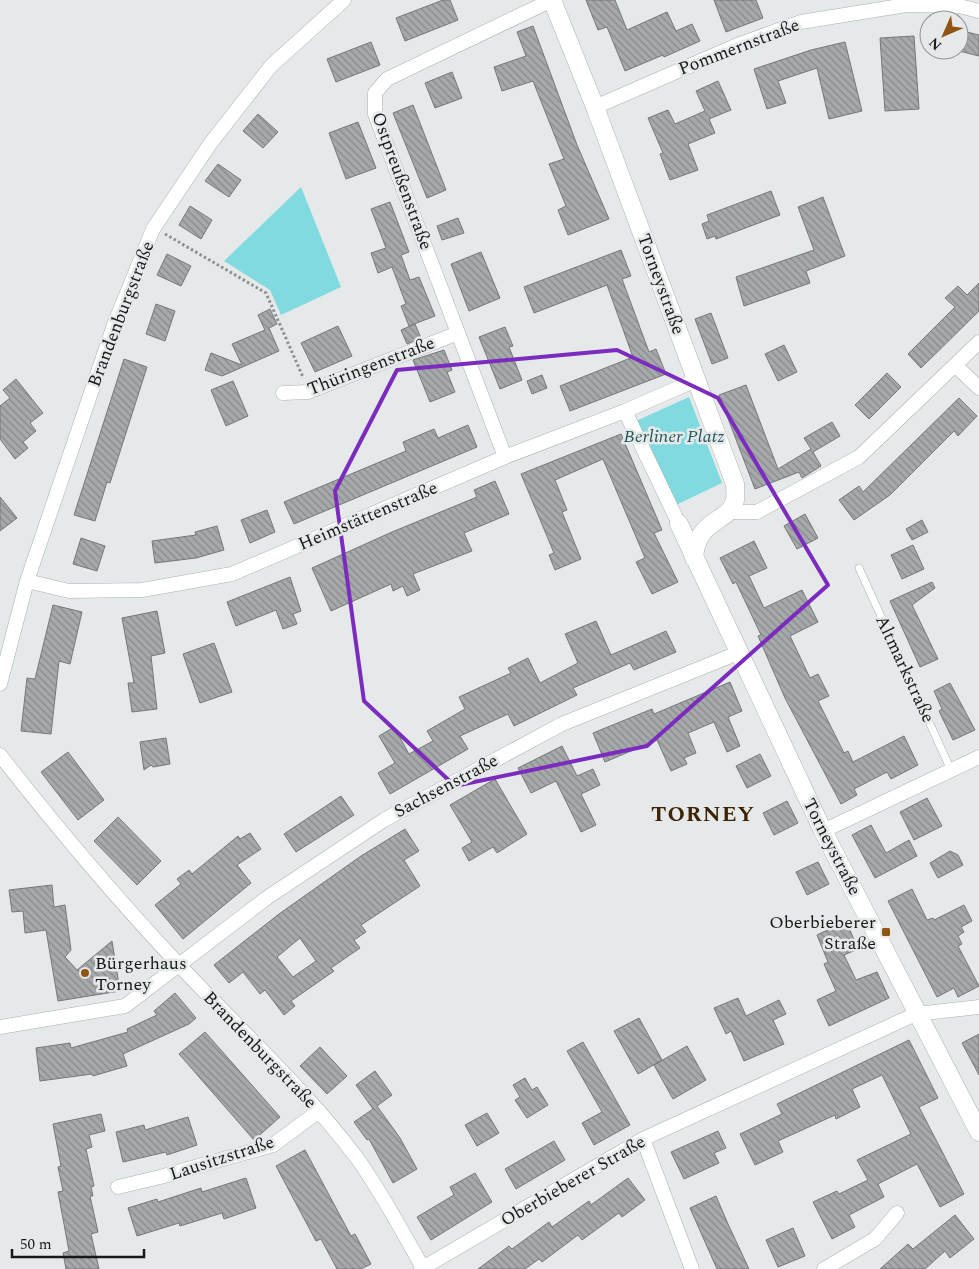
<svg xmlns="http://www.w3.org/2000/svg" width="979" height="1269" viewBox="0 0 979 1269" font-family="Spectral,serif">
  <defs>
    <pattern id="building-back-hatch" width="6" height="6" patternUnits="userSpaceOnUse" patternTransform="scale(1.25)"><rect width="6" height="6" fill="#a7aaab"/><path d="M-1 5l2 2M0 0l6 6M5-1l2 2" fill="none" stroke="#87898a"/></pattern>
  </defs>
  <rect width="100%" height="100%" fill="#e5e9e9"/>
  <path fill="#82dae1" d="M301 187 341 287 281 315 270 290 224 261Z
    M689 397 722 483 676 505 636 421Z"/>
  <path fill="url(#building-back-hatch)" stroke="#747878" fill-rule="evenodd" d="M443 0H450L458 20 405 41 396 18Z
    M586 0H615L627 30 667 12 676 31 692 24 700 41 664 57 663 55 625 71 607 27 598 30Z
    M714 0H756L763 18 726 32Z
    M533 26 577 145 609 219 568 235 558 210 566 206 549 164 564 159 533 81 502 91 494 67 526 56 517 32Z
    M959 30 979 35V56L959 51Z
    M914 36 919 109 885 111 880 38Z
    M371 42 380 65 336 82 327 59Z
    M845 42 862 111 829 119 817 68 778 81 786 103 767 109 754 69 811 50Z
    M452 72 462 98 435 108 425 83Z
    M718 81 731 110 709 119 715 133 688 144 698 170 670 180 660 154 663 153 648 118 668 110 675 124 705 111 696 91Z
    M413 105 446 190 427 198 393 113Z
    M258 114 278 132 263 148 243 131Z
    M358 122 376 168 346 179 329 133Z
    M218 164 241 180 229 197 205 181Z
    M771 191 780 215 716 239 715 236 707 239 702 224 709 221 707 215Z
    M823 197 845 256 806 271 810 283 744 306 736 277 814 250 798 207Z
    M390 202 409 252 401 255 410 280 419 277 435 316 409 326 401 306 406 304 392 267 378 273 371 253 386 248 371 209Z
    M190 206 212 220 201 239 179 225Z
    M458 218 464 233 442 240 437 226Z
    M621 250 631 276 622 279 649 352 656 349 666 374 570 411 560 386 633 357 607 285 534 313 524 287Z
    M481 252 500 298 469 311 451 264Z
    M167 254 191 266 181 286 157 275Z
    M979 283V311L921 368 908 354 955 307 945 298 958 286 967 295Z
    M156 304 175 311 165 341 146 334Z
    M270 309 277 324 269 328 279 351 222 376 205 370 211 353 242 365 232 344 265 330 258 315Z
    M711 313 728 358 712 364 695 319Z
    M415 324 421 338 407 344 401 330Z
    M338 326 352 356 315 372 301 343Z
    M505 327 513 346 509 347 522 380 500 389 479 337Z
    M784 345 797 372 778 381 765 354Z
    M444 350 452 370 447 372 455 392 430 402 413 360Z
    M124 359 147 367 110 483 107 482 95 521 74 515Z
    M887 373 901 387 869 419 855 405Z
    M542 375 547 388 532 394 527 381Z
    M16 379 43 413 30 423 36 431 23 442 28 448 15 459 0 439V406L10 398 3 390Z
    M233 381 248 416 226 426 211 390Z
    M746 385 778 469 811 449 804 438 832 422 840 436 813 452 821 466 802 478 799 472 755 489 719 395Z
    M959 398 977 416 958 436 954 431 890 495 854 520 839 500 859 486 863 492Z
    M468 425 477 447 294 524 284 502 406 451 403 442 434 429 438 438Z
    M621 434 662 530 654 533 678 582 652 594 636 562 645 558 603 459 555 480 567 510 562 512 581 559 555 570 549 555 554 553 521 474Z
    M495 481 509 514 464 533 472 551 413 574 420 590 407 596 403 586 393 591 391 584 331 611 312 568 392 532 477 497 474 490Z
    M0 497 17 518 0 531Z
    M267 510 275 532 250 543 241 520Z
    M805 514 818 538 797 549 784 526Z
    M922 520 928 532 912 540 906 529Z
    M217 526 224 550 196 558 155 563 152 541 196 535 195 532Z
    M81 538 105 546 97 571 73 564Z
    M754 541 767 568 749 576 764 608 802 590 818 622 790 636 810 678 818 674 829 696 818 701 844 753 848 751 853 762 904 736 918 765 891 779 887 772 854 789 857 795 841 804 785 698 758 636 761 635 736 582 733 584 720 558Z
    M913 545 924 569 902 579 891 555Z
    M290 577 301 611 293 614 297 624 283 629 276 610 236 626 227 602Z
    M932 582 935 588 912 605 938 659 920 667 890 601Z
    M53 605 82 612 70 664 59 661 51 734 21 731 27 678 35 679Z
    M157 611 165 653 151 656 157 709 132 712 128 683H134L122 618Z
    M596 621 611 655 666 631 676 652 634 670 630 663 573 688 577 695 514 726 508 714 460 736 468 749 390 794 378 773 395 763 379 736 394 727 409 754 433 741 427 731 465 709 459 697 511 673 508 668 528 658 540 683 578 663 565 634Z
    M214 643 232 692 200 703 183 654Z
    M730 682 742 711 728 717 740 746 727 752 714 722 688 733 696 753 684 758 687 764 671 771 657 740 605 762 593 733 652 709 654 714Z
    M950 683 975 730 953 740 939 711 942 709 934 691Z
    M166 738 170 764 153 767 151 765 144 770 140 742Z
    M562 746 577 776 593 769 600 785 581 794 596 825 581 832 556 781 531 793 518 768Z
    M68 752 104 800 78 820 41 772Z
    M760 754 771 776 747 788 736 766Z
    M495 779 527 834 497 853 493 847 469 861 462 848 472 842 450 805Z
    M341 796 354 815 296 852 284 834Z
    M927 798 942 826 914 840 900 812Z
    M787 801 798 823 774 835 763 813Z
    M118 817 161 861 137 885 94 841Z
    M871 825 886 853 909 840 917 856 875 878 852 835Z
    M405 829 419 851 404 860 420 886 361 925 366 932 354 940 360 948 331 968 334 971 291 1001 295 1006 284 1015 265 990 260 994 243 972 229 983 214 965 279 914 361 856ZM300 938 316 961 293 977 277 957Z
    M250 833 261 849 237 865 251 883 183 939 155 905 181 884 177 879 189 870 192 874 238 836 240 839Z
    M950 851 958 855 963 865 938 878 930 863Z
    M818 862 829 884 807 895 796 872Z
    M52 885 54 907 65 905 71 950 65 957 77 970 112 941 120 991 58 1001 46 930 25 933 23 911 12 912 9 890Z
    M912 889 927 920 933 918 934 920 964 905 972 921 961 927 964 932 958 936 962 944 958 946 979 986 958 997 954 988 937 997 888 901Z
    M846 921 858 949 844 955 856 980 877 972 889 998 829 1026 817 1000 836 991 824 964 828 962 817 935Z
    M175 993 196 1018 189 1024 123 1054 127 1066 93 1076 92 1074 40 1081 36 1048 70 1043 71 1048 128 1032 127 1029 157 1015 154 1011Z
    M738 998 746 1016 779 1000 786 1014 773 1020 784 1044 744 1061 731 1031 726 1034 714 1008Z
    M639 1018 662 1060 638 1074 614 1031Z
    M205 1032 280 1117 254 1140 179 1054Z
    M979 1034V1075L962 1043Z
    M909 1040 938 1098 919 1107 964 1194 940 1207 917 1164 878 1184 884 1197 849 1215 855 1227 832 1239 813 1202 837 1191 839 1194 868 1180 857 1160 911 1134 882 1075 852 1089 860 1107 836 1119 835 1115 778 1141 783 1152 755 1165 740 1134 782 1114 777 1104Z
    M583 1042 630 1125 594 1145 582 1123 602 1112 567 1051Z
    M687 1046 706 1080 673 1099 654 1065Z
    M320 1047 347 1076 327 1094 300 1066Z
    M375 1071 392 1095 377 1106 400 1138 417 1169 393 1183 369 1139 367 1140 354 1122 373 1109 356 1085Z
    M525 1078 532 1090 537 1087 548 1105 527 1118 515 1100 520 1097 513 1085Z
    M487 1113 499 1133 477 1146 465 1125Z
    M101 1114 105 1131 89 1135 92 1147 86 1149 94 1186 91 1187 93 1196H90L98 1232 91 1234 99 1269H66L63 1253 69 1251 58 1192 63 1191 58 1167 61 1166 53 1124Z
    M188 1117 197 1145 167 1155 166 1152 123 1162 116 1132 144 1125 145 1130Z
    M718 1131 726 1148 714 1153 719 1163 684 1179 671 1152Z
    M554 1141 565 1160 516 1189 505 1169Z
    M305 1150 351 1236 355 1234 371 1264 361 1269H337L321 1239 316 1241 276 1166Z
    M475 1173 492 1202 431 1240 417 1217 454 1195 450 1187Z
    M246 1178 256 1208 224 1219 222 1213 180 1226 179 1223 137 1236 128 1208 157 1199 158 1202 201 1188 202 1192Z
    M628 1178 645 1200 622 1217 619 1213 582 1240 578 1235 542 1262 539 1259 525 1269H478L509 1246 512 1249 549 1222 552 1227 589 1201 591 1205Z
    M716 1196 728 1224 749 1269H717L690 1208Z
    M955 1215 974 1239 950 1258 945 1251 925 1269H880L908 1244 913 1249Z
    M793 1228 805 1256 778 1267 766 1240Z"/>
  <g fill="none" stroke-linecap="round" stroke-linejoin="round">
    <g stroke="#acb0b0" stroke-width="8">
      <path id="service" d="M859 568 951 770"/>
    </g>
    <g stroke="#acb0b0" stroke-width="15">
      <path id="minor" d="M595 107 740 44 801 22 906 5 959 6 979 11
        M956 366 979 388
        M283 393 308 392 458 333
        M625 411 679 524
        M505 457 375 114V93L387 79 552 0
        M726 512H757L859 457 979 342
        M27 581 69 591 142 590 232 574 505 457 625 411 696 380
        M0 684 27 581 114 325 153 229 210 144 271 66 344 0
        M0 755C57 828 117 899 181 967 240 1030 305 1089 357 1158 382 1193 402 1231 423 1268
        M823 831 979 757
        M0 1027 125 1006 268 897 384 820 562 724 738 653
        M643 1139 692 1269
        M118 1187 160 1177 273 1145 319 1111
        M421 1269 643 1139 916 1014 979 1007
        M824 1269 875 1239 897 1213"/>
    </g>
    <g stroke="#acb0b0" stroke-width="19">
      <path id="tertiary" d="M552 0 595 107 735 484C735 489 736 495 735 500 729 524 697 517 694 558
        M679 524 823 831 979 1132"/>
    </g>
    <path stroke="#8d9090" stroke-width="3" stroke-dasharray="2.5 2.5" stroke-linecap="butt" d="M165 234 266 293 303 377"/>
    <use href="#service" stroke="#fff" stroke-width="7"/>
    <use href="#minor" stroke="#fff" stroke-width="14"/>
    <use href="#tertiary" stroke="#fff" stroke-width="18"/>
  </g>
  <path fill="none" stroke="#7b2cbf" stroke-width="4" stroke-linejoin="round" d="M617 350 718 398 828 585 647 746 455 786 364 701 335 491 397 370Z"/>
  <g fill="#905413" stroke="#e5e9e9" stroke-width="2">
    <rect x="881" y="927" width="10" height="10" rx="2.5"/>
    <circle cx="85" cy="973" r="5"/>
  </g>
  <g text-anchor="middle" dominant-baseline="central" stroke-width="5" stroke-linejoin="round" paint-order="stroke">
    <g font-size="18" fill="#171818" stroke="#e5e9e9">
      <text transform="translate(739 47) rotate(-21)">Pommernstraße</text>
      <text transform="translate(402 181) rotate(70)">Ostpreußenstraße</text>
      <text transform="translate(661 284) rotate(70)">Torneystraße</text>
      <text transform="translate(121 314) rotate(-69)">Brandenburgstraße</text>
      <text transform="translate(371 366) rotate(-21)">Thüringenstraße</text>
      <text transform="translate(368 516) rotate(-23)">Heimstättenstraße</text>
      <text transform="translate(905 669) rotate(65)">Altmarkstraße</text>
      <text transform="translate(446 786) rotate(-28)">Sachsenstraße</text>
      <text transform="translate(832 847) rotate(63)">Torneystraße</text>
      <text transform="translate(260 1050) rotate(46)">Brandenburgstraße</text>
      <text transform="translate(222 1158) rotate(-18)">Lausitzstraße</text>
      <text transform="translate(573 1181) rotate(-30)">Oberbieberer Straße</text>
    </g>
    <g font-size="18" font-style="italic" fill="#26575b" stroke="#e5e9e9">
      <text x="674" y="436">Berliner Platz</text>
    </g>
    <g font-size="18" fill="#171818" stroke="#e5e9e9" text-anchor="end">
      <text x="876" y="922">Oberbieberer<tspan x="876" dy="21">Straße</tspan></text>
      <text x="95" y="963" text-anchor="start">Bürgerhaus<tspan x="95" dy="21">Torney</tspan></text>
    </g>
    <g font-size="22" font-weight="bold" letter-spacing="1" fill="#3f2305" stroke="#e5e9e9">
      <text x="703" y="814">TORNEY</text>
    </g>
  </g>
  <g transform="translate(944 35) rotate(225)"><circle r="24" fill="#e5e9e9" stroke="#939595"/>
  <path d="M0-4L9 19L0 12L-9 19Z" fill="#905413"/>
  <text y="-8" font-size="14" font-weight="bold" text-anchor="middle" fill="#171818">N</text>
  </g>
  <path d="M12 1249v8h132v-8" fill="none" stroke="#171818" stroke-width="2.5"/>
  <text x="20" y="1249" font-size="15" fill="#171818" stroke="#e5e9e9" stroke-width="4" paint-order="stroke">50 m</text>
</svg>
